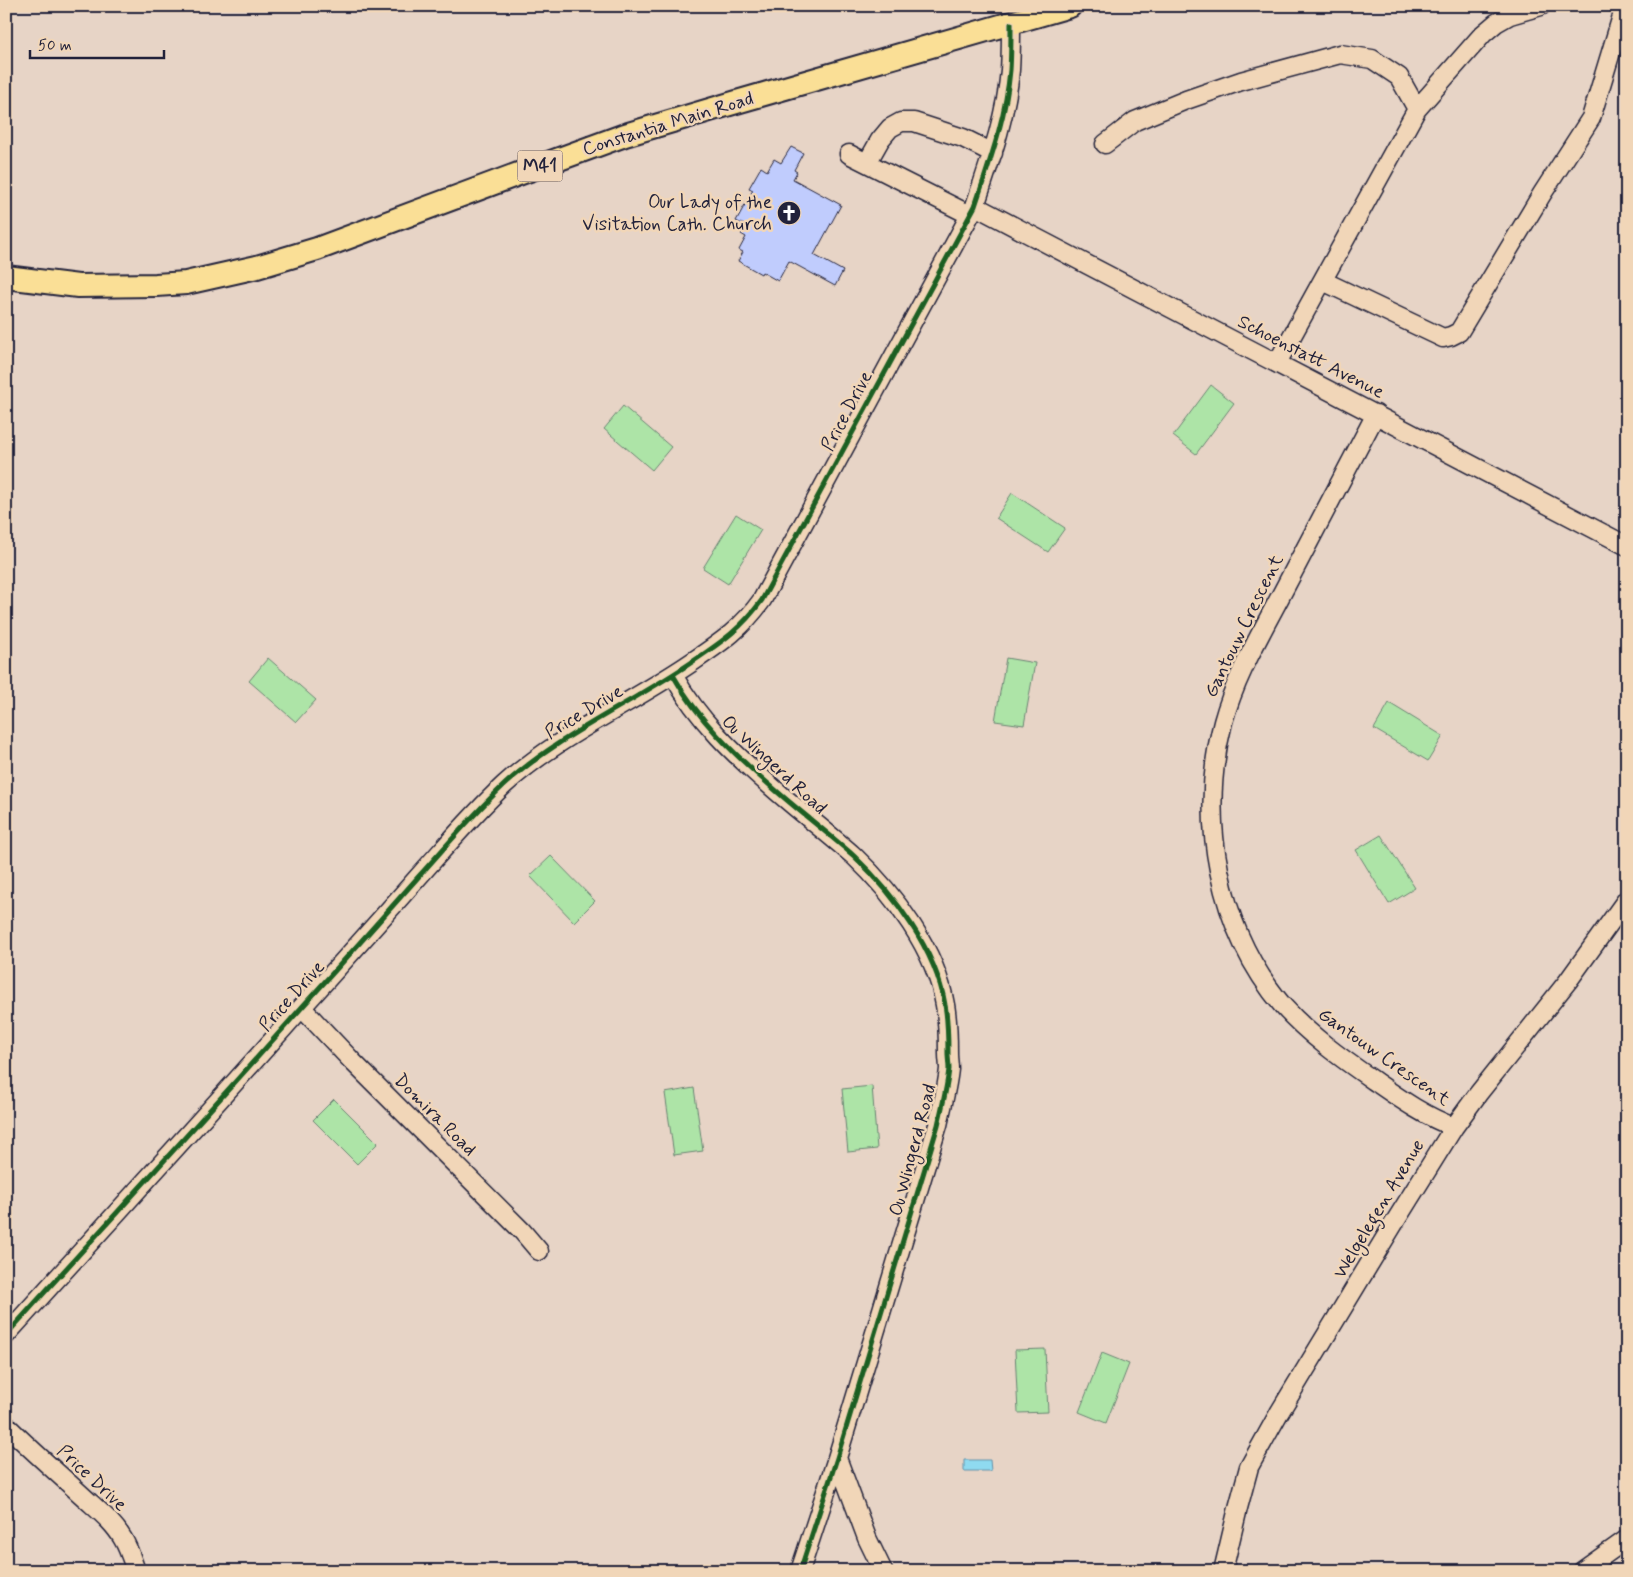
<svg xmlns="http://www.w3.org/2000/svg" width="1633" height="1577" viewBox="0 0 1633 1577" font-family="Mynerve,sans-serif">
  <rect width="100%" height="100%" fill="#e7d4c6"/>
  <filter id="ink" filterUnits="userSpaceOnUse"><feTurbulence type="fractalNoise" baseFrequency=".02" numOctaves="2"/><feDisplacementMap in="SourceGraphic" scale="10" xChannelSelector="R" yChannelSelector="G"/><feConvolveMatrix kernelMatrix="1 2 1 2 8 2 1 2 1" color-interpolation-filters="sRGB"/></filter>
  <g filter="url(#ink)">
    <path fill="#ade4a7" stroke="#688371" d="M1211 385 1234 403 1196 454 1173 436Z
      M623 406 671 447 652 470 604 429Z
      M1012 493 1065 528 1048 552 996 518Z
      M736 514 761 530 728 584 703 568Z
      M268 658 316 700 296 722 249 681Z
      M1006 658 1035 663 1024 725 995 721Z
      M1389 703 1443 736 1428 761 1374 729Z
      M1381 835 1415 888 1389 904 1356 850Z
      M551 856 595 901 574 922 530 876Z
      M872 1086 877 1149 848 1152 842 1089Z
      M694 1088 703 1151 674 1155 665 1093Z
      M334 1099 378 1143 357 1164 313 1120Z
      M1045 1349 1048 1412 1018 1413 1015 1350Z
      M1102 1353 1129 1364 1106 1423 1079 1412Z"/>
    <path fill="#8fdaf0" stroke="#6390a8" d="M964 1460H990L991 1471H964Z"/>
    <path fill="#c0ccfd" stroke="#22223b" d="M791 147 803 153 794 170 797 172 793 179 841 205 814 255 843 271 835 286 789 261 778 281 762 272 761 274 738 261 743 252 739 250 746 237 741 234 746 226 736 221 753 190 749 188 761 167 767 171 774 159 781 163Z"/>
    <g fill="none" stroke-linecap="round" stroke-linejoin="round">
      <g stroke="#22223b" stroke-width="21">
        <path id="minor" d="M1105 144 1135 121 1186 100 1241 81 1340 54 1372 59 1399 77 1417 109
          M849 154 970 215
          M867 163 880 140 890 128 901 122H914L963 138 993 153
          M975 206 1627 546
          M1323 281 1443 338 1451 336 1459 332 1542 194 1591 118 1625 6
          M1277 363 1417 109 1483 34 1496 23 1510 15 1541 6
          M1376 414C1344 475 1312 536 1280 597 1259 637 1235 678 1223 722 1198 819 1218 929 1283 1006 1309 1035 1341 1058 1373 1080 1399 1098 1424 1116 1454 1127
          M673 675C698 720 735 755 773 788 799 811 828 833 854 856 894 894 936 950 945 1005 948 1021 948 1038 948 1054 948 1059 949 1064 949 1069 947 1088 942 1107 938 1125L837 1458 800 1571
          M302 1008 353 1062 522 1231 539 1251
          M6 1335C105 1225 205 1117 303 1006 342 963 381 919 420 875 447 845 474 813 504 785 560 734 633 703 695 660 723 641 742 628 762 600L975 206C990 161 1006 117 1010 70 1011 55 1011 39 1011 24
          M6 1425C32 1451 59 1474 86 1499 99 1511 114 1523 123 1539 129 1549 132 1560 136 1571
          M837 1458 867 1538 883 1571
          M1223 1571 1238 1508 1249 1467 1279 1413 1396 1220 1454 1127 1478 1094 1568 981 1627 899
          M1582 1571 1627 1539"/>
      </g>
      <g stroke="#22223b" stroke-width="26">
        <path id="major" d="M6 277 78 286 156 285 186 283 257 267 317 249 521 173 625 135 740 101 1070 6"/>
      </g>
      <use href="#minor" stroke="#f1d6b8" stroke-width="18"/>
      <use href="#major" stroke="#fadf96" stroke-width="22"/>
      <g stroke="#f1d6b8" stroke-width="8">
        <path id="cycleway" d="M673 675C698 720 735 755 773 788 799 811 828 833 854 856 894 894 936 950 945 1005 948 1021 948 1038 948 1054 948 1059 949 1064 949 1069 947 1088 942 1107 938 1125L837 1458 800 1571
          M6 1335C105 1225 205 1117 303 1006 342 963 381 919 420 875 447 845 474 813 504 785 560 734 633 703 695 660 723 641 742 628 762 600L975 206C990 161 1006 117 1010 70 1011 55 1011 39 1011 24"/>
      </g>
      <use href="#cycleway" stroke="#1b5e20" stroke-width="5"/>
    </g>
  </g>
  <defs>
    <g id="church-disc" transform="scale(1.25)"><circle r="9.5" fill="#22223b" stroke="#f1d6b8"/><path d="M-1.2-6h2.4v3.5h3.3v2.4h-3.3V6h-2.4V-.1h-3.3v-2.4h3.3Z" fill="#fff"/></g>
  </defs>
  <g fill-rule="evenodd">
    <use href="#church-disc" x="789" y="213"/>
  </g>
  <g text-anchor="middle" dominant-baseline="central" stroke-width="5" stroke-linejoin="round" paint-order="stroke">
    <rect fill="#f1d6b8" stroke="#605860" stroke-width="1" x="517.5" y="150.5" width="45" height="31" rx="4"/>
    <g font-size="18" font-weight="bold" fill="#22223b">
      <text x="540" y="166">M41</text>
    </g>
    <g font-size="19" fill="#22223b" stroke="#f1d6b8">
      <text transform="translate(668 124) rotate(-17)">Constantia Main Road</text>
      <text transform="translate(1311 357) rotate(27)">Schoenstatt Avenue</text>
      <text transform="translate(847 411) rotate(-62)">Price Drive</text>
      <text transform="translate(1244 626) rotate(-64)">Gantouw Crescent</text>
      <text transform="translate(584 712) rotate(-31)">Price Drive</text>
      <text transform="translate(774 765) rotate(43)">Ou Wingerd Road</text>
      <text transform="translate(292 996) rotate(-48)">Price Drive</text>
      <text transform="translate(1384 1057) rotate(35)">Gantouw Crescent</text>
      <text transform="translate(435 1115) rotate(45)">Domira Road</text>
      <text transform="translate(913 1150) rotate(-75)">Ou Wingerd Road</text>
      <text transform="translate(1379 1209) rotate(-59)">Welgelegen Avenue</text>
      <text transform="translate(92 1478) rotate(43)">Price Drive</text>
    </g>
    <g font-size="19" fill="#22223b" stroke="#f1d6b8" text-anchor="end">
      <text x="772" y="202">Our Lady of the<tspan x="772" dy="22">Visitation Cath. Church</tspan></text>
    </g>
  </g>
  <rect width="1633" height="1577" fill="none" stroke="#f1d6b8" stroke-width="25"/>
  <rect x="12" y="12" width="1608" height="1552" fill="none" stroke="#22223b" stroke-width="2" filter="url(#ink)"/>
  <path d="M30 50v8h134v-8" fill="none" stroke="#22223b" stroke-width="2.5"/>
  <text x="38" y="50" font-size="15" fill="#22223b" stroke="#f1d6b8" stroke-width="4" paint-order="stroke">50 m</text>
</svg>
